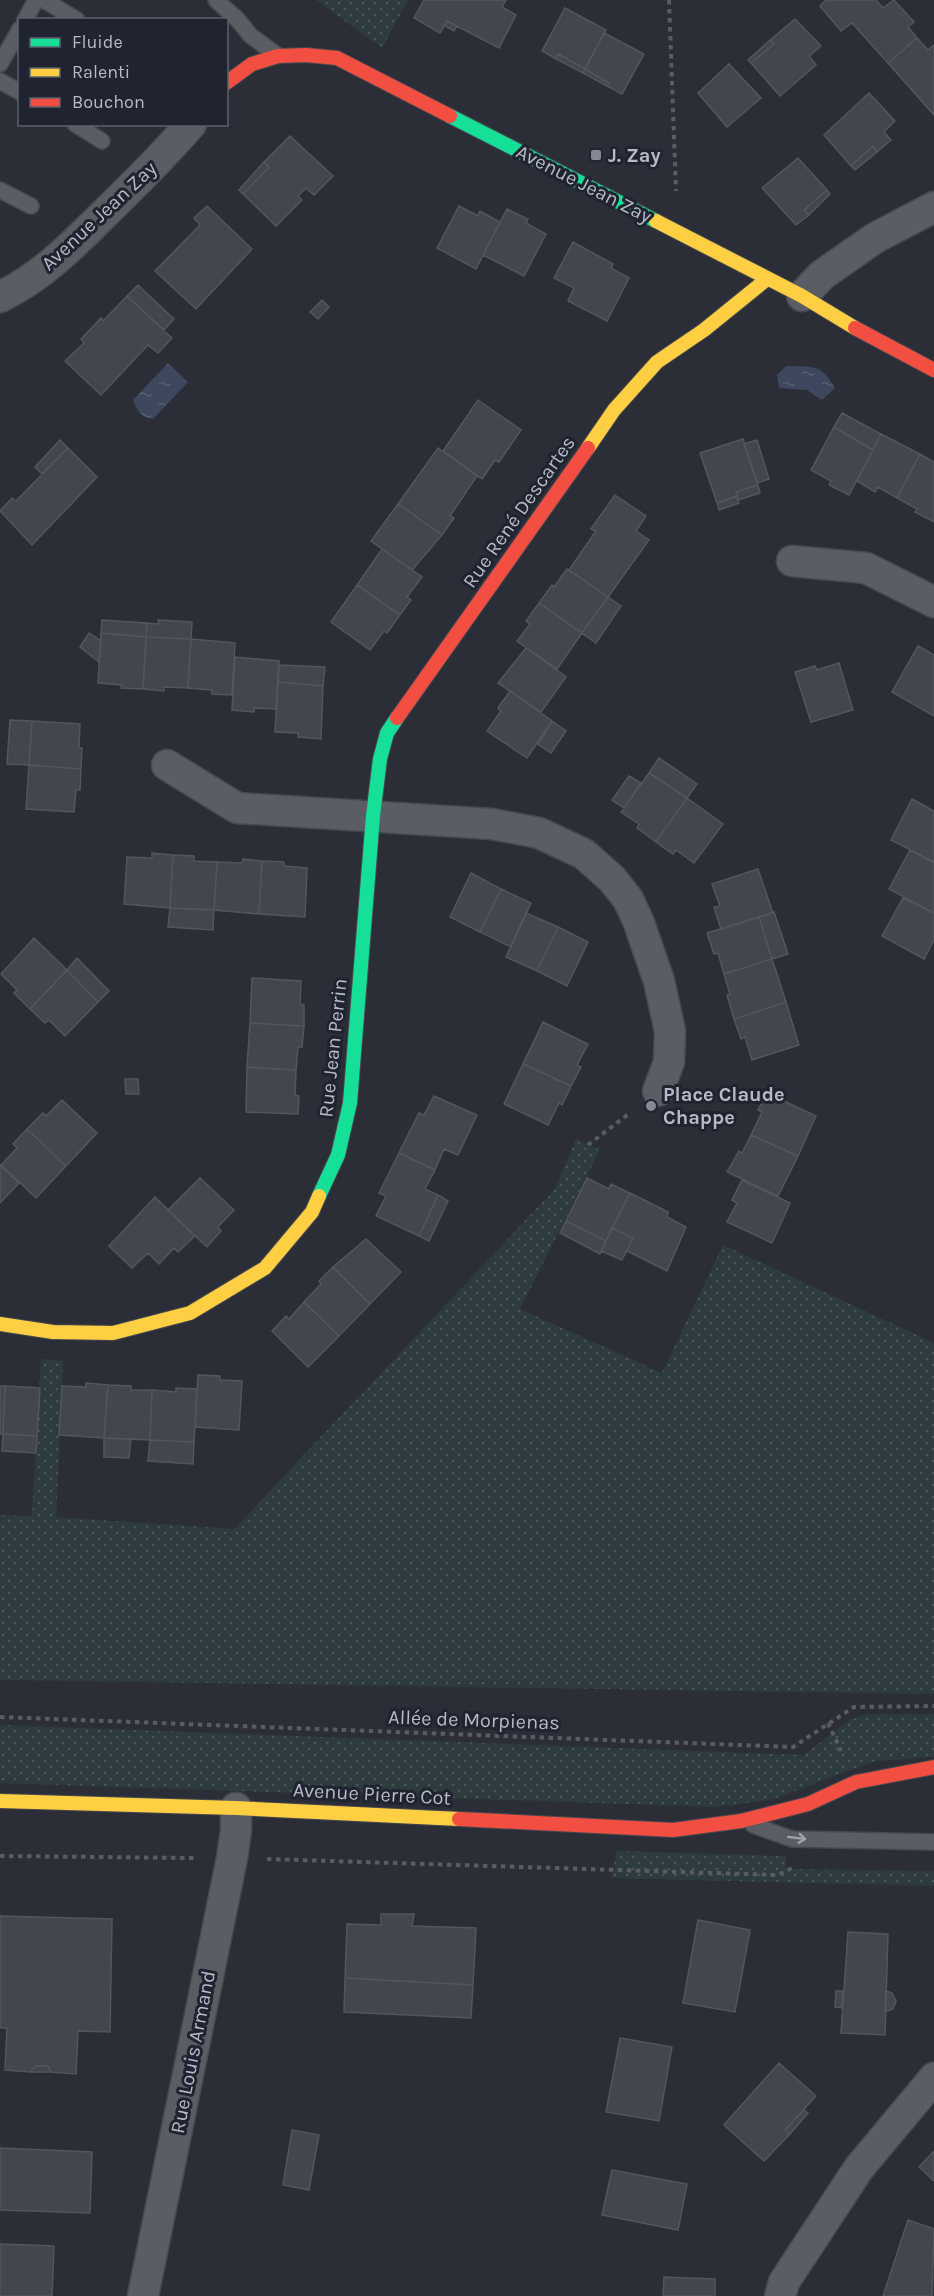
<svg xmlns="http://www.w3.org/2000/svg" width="934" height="2296" viewBox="0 0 934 2296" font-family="Karla,sans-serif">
  <defs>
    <pattern id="grass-dots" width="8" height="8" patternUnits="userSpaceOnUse" patternTransform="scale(1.5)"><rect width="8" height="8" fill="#2d3b3e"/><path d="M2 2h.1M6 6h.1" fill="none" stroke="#495558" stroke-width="1.8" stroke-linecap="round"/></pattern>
    <pattern id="water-ripples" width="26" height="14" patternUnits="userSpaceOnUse" patternTransform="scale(1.5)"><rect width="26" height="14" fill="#3d475d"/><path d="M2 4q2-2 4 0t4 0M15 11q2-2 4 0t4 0" fill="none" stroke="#575f73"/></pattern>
  </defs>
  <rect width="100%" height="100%" fill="#2b2e36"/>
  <path fill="url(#grass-dots)" d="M316 0H408L382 48Z
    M576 1139 600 1150 520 1309 662 1373 723 1245 934 1343V1694L0 1680V1515L32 1516 41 1359 63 1361 56 1517 234 1529 555 1189Z
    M867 1714H934V1757L875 1761 771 1800 714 1807 0 1783V1725L804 1755 849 1720Z
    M617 1851 786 1856V1869L934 1871V1886L611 1878Z"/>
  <path fill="url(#water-ripples)" d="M168 363 188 382 153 419C140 417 138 411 133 400Z
    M786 366C812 367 821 363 835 388L822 400 807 390 779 388 777 375Z"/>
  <path fill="#43464c" stroke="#53565d" stroke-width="1.5" d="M424 0H506L502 7 516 15 499 48 447 21 440 33 414 18Z
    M826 0H876L883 8 894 0 914 22 908 27 917 38 888 63 852 23 841 31 820 6Z
    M565 8 606 30 585 69 558 54 556 59 542 51Z
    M795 19 821 46 809 56 816 65 780 96 751 63 774 44 770 40Z
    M447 21 457 26 454 31 445 26Z
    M604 33 644 54 622 94 607 86 609 83 585 69Z
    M917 38 928 50 934 45V115L888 63Z
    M770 40 774 44 751 63 748 60Z
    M558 54 585 69 583 73 556 59Z
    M729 64 761 98 727 127 698 93Z
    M585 69 609 83 607 86 583 73Z
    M869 93 895 121 884 132 891 140 877 152 873 146 851 166 824 135Z
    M290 136 333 176 314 195 306 188 298 196 302 200 276 226 243 194 269 167 264 162Z
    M873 146 877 152 855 170 851 166Z
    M798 158 827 190 804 210 809 215 796 225 762 188Z
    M264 162 269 167 243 194 239 190Z
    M827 190 830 194 809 215 804 210Z
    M207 206 252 249 196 309 155 271 200 225 194 218Z
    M459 206 478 216 480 211 500 222 476 269 437 248Z
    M507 209 528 219 526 223 546 234 524 276 483 255Z
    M573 242 613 264 611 268 629 278 607 321 568 301 574 288 554 278Z
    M138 285 174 319 164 330 127 296Z
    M127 296 172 338 158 353 148 345 101 395 65 361 84 343 81 339 101 318 103 321Z
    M322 300 329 307 318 319 310 312Z
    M478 400 521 430 499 462 495 460 482 479 443 451Z
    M842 413 881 434 873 450 834 427Z
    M834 427 873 450 849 495 829 485 831 481 811 470Z
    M881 434 920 454 897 498 878 487 875 492 857 481Z
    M743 439 758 485 736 492 737 496 717 503 700 453Z
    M60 440 68 448 42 474 35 467Z
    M757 440 769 479 757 483 744 444Z
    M68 448 97 477 32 545 0 511 12 498 16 501Z
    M438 448 477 476 450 516 454 518 442 535 398 504Z
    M920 454 934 462V522L915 512 917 509 897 498Z
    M758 485 760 493 738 500 736 492Z
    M615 495 646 516 636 531 649 540 608 597 569 570 596 531 591 529Z
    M737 496 739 503 719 510 717 503Z
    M398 504 442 535 412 570 371 541Z
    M382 549 422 577 407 597 411 600 400 615 357 585Z
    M567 569 608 597 582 633 539 603 552 585 554 587Z
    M357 585 400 615 387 633 384 631 370 650 331 622Z
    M608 597 621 606 596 643 582 633Z
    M539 603 582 633 557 669 517 641 530 624 526 621Z
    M102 620 147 623 146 637 101 633Z
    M158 620 192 622 191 639 146 637 147 623 159 624Z
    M89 633 101 641 99 662 80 647Z
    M101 633 146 637 143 689 121 688 122 685 98 683Z
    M146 637 191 639 188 688 164 687V691L143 689Z
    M191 639 235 643 232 695 212 694V690L188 688Z
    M918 646 934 655V716L892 692Z
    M526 648 566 677 541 712 498 683Z
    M235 657 279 661 276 709 254 708V712L232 710Z
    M839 663 853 710 811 722 795 672 815 666 817 670Z
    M279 665 325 667 323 686 278 682Z
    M278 682 323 686 321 739 298 737V733L275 732Z
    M510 691 552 721 527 758 487 731 501 711 498 708Z
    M10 720 32 721 29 765 7 764Z
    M32 721 80 724 79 748H82L81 769 29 765Z
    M552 721 566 731 551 753 538 744Z
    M659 758 697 784 687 798 649 773Z
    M29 765 81 769 80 790H76L74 812 26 809Z
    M649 773 687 798 656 842 637 828 639 824 621 812Z
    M629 776 641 783 624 808 612 800Z
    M687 798 723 824 694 863 676 850 673 854 656 842Z
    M912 799 934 811V862L891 840Z
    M910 850 934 863V913L889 889Z
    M152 853 173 855 170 908 124 904 127 857 152 858Z
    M173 855 194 856V861L217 862 214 910 170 908Z
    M243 859 262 861 259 914 214 910 217 862 242 863Z
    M262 861 284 862V866L307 868 305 917 259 914Z
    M758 869 773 913 721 929 714 907 720 906 712 884Z
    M471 873 501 889 480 932 450 917Z
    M501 889 531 903 511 947 480 932Z
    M903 898 934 913V940L924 959 882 936Z
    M170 908 214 910 213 930 168 927Z
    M774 912 788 954 772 959 759 917Z
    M526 913 558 927 537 971 506 957Z
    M759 917 772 959 724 974 718 953 714 954 707 933Z
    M558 927 588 942 567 986 537 971Z
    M34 938 67 970 30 1009 14 993 17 990 1 974Z
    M77 958 109 991 98 1002 67 970Z
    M772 959 786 1002 734 1019 727 995 730 994 724 974Z
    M67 970 98 1002 65 1036 49 1020 45 1023 30 1009Z
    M252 978 301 981 300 1004 304 1005V1026L250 1023Z
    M786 1002 799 1045 752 1060 745 1037 741 1039 734 1019Z
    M543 1022 588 1044 577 1065 581 1067 571 1086 523 1064Z
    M250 1023 304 1026 302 1047H298L296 1070 247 1067Z
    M523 1064 571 1086 562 1105 559 1103 548 1125 504 1104Z
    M247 1067 296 1070 295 1095 299 1096 298 1114 246 1112Z
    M125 1079H138L139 1094H126Z
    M767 1093 816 1116 798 1156 751 1135 762 1112 758 1110Z
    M434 1096 477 1115 458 1155 444 1149 435 1170 399 1153 419 1113 424 1115Z
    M62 1100 97 1133 66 1166 27 1129 43 1113 46 1116Z
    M27 1129 66 1166 36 1198 1 1165 17 1148 13 1144Z
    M751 1135 798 1156 778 1196 727 1172 739 1151 742 1153Z
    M399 1153 435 1170 425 1189 438 1195 419 1236 376 1216 386 1196 379 1193Z
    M0 1165 19 1183 0 1203Z
    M200 1178 234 1210 218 1227 221 1231 207 1247 168 1210Z
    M587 1178 609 1189 611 1184 630 1193 606 1241 566 1221Z
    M742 1180 790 1203 772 1243 727 1222 737 1203 732 1200Z
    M630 1193 668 1212 667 1217 686 1227 667 1271 627 1251 633 1238 612 1228Z
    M438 1195 448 1201 429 1241 419 1236Z
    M155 1197 195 1236 178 1252 174 1248 159 1264 148 1253 132 1268 109 1246Z
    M566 1221 606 1241 600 1254 560 1233Z
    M612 1228 633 1238 622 1260 601 1251Z
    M366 1239 401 1272 370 1304 333 1267Z
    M333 1267 370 1304 339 1336 304 1302 321 1284 319 1281Z
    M304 1302 339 1336 308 1367 272 1331 286 1316 289 1319Z
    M198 1375 220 1376V1380L242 1381 239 1430 195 1427Z
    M86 1383 108 1385 104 1438 59 1435 62 1386 86 1387Z
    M108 1385 131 1386V1390H152L150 1440 104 1438Z
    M0 1386H5L3 1434H0Z
    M5 1386 40 1388 37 1436 3 1434Z
    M176 1388 197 1389 194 1442 150 1440 152 1390 176 1392Z
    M3 1434 37 1436 36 1453 2 1451Z
    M104 1438 131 1439 129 1458 104 1457Z
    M150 1440 194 1442 193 1464 148 1461Z
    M381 1914H414L412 1926 476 1928 473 1985 345 1978 347 1924 381 1925Z
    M0 1916 112 1919 110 2032 78 2031 76 2074 51 2072 48 2066H35L30 2072 5 2070 7 2028H0Z
    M698 1920 750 1930 735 2012 683 2003Z
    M848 1932 888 1934 885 2035 841 2033Z
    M345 1978 473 1985 471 2018 344 2012Z
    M836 1991H843L842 2008 835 2007Z
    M886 1991 892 1993 896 2001 893 2009 885 2012Z
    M620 2038 672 2047 659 2121 606 2112Z
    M779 2063 816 2096 785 2130 790 2134 764 2161 724 2125Z
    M35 2066H48L51 2072H30Z
    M804 2110 808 2113 790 2134 785 2130Z
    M292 2130 319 2135 309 2190 283 2185Z
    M0 2148 92 2152 90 2213 0 2210Z
    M934 2151V2181L919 2167Z
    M612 2170 687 2184 678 2230 602 2215Z
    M908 2220 934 2229 932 2296H883Z
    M0 2244 54 2246 52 2296H0Z
    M664 2277 715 2279V2296H663Z"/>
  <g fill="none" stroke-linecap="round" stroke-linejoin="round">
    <g stroke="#47494f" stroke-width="18">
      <path id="lane" d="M44 0 77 20
        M216 0 237 19 251 36 277 55
        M25 20 36 0
        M0 64 20 29
        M0 81 20 92
        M75 124 102 141
        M0 190 31 206
        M753 1825 792 1839 934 1842"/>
    </g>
    <g stroke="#47494f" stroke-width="33">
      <path id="street" d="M802 296 822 275 875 238 934 207
        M0 297C40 278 73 245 104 214 134 185 163 156 191 124
        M792 561 866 568 934 602
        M167 765 237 808 492 824 539 833 584 854 612 879 628 899 639 923 659 981 670 1031 669 1062 658 1091
        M143 2296 232 1858 236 1831V1808
        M780 2296 784 2282 859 2168 934 2078"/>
    </g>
    <g stroke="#47494f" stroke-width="16">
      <path id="fast" d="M450 116 656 221
        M319 1196 338 1155 350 1103 373 816 380 759 387 733 397 718"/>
    </g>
    <g stroke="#47494f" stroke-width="16">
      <path id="slow" d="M656 221 802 296 855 328
        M588 448 614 410 657 362 704 330 767 279
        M0 1324 53 1332 113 1333 190 1313 265 1268 312 1212 319 1196
        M0 1801 236 1808 459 1819"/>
    </g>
    <g stroke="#47494f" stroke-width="16">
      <path id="jam" d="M226 83 252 64 278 56 306 55 337 58 450 116
        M855 328 934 370
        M397 718 588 448
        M459 1819 673 1830 741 1821 808 1804 856 1782 934 1767"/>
    </g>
    <path stroke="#5a5c62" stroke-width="4" stroke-dasharray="4.5 4.5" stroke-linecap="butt" d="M669 0 676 191
      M588 1145 631 1112
      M0 1717 793 1747 854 1707 934 1706
      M828 1723 841 1751
      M0 1856 196 1858
      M267 1859 778 1875 792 1868"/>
    <use href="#lane" stroke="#5b5d64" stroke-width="15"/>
    <use href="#street" stroke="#5b5d64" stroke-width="30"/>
    <use href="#fast" stroke="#16e098" stroke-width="14"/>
    <use href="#slow" stroke="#ffcf43" stroke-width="14"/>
    <use href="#jam" stroke="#f24e42" stroke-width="14"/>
  </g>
  <defs><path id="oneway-shaft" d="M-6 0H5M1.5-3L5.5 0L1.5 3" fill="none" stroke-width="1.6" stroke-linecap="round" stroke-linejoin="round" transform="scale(1.5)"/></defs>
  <use stroke="#9fa3ae" href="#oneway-shaft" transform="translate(797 1838) rotate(7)"/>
  <g fill="#858994" stroke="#1f2430" stroke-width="2">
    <rect x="590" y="149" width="12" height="12" rx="3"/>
    <circle cx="651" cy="1106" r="6"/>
  </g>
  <g text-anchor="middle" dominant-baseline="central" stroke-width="6" stroke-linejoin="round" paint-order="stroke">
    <g font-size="20" font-weight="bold" fill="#b6bac6" stroke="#1f2430" text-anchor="start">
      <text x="608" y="155">J. Zay</text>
      <text x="663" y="1094">Place Claude<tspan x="663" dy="23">Chappe</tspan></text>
    </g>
    <g font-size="20" fill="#b6bac6" stroke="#1f2430">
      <text transform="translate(584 184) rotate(27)">Avenue Jean Zay</text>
      <text transform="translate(99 216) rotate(-43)">Avenue Jean Zay</text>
      <text transform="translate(519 512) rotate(-55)">Rue René Descartes</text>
      <text transform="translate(333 1048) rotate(-84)">Rue Jean Perrin</text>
      <text transform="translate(474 1720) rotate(2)">Allée de Morpienas</text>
      <text transform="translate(372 1794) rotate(3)">Avenue Pierre Cot</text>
      <text transform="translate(193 2052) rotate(-79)">Rue Louis Armand</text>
    </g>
  </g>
  <rect x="18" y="18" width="210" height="108" fill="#1f2430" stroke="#5b606c" stroke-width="1.5"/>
  <rect x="30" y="38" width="30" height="9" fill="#16e098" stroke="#5b606c" stroke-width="1.5"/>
  <text x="72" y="48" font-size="18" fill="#b6bac6">Fluide</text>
  <rect x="30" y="68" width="30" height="9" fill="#ffcf43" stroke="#5b606c" stroke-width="1.5"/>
  <text x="72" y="78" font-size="18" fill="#b6bac6">Ralenti</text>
  <rect x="30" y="98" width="30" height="9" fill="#f24e42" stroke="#5b606c" stroke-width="1.5"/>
  <text x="72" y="108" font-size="18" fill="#b6bac6">Bouchon</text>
</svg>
